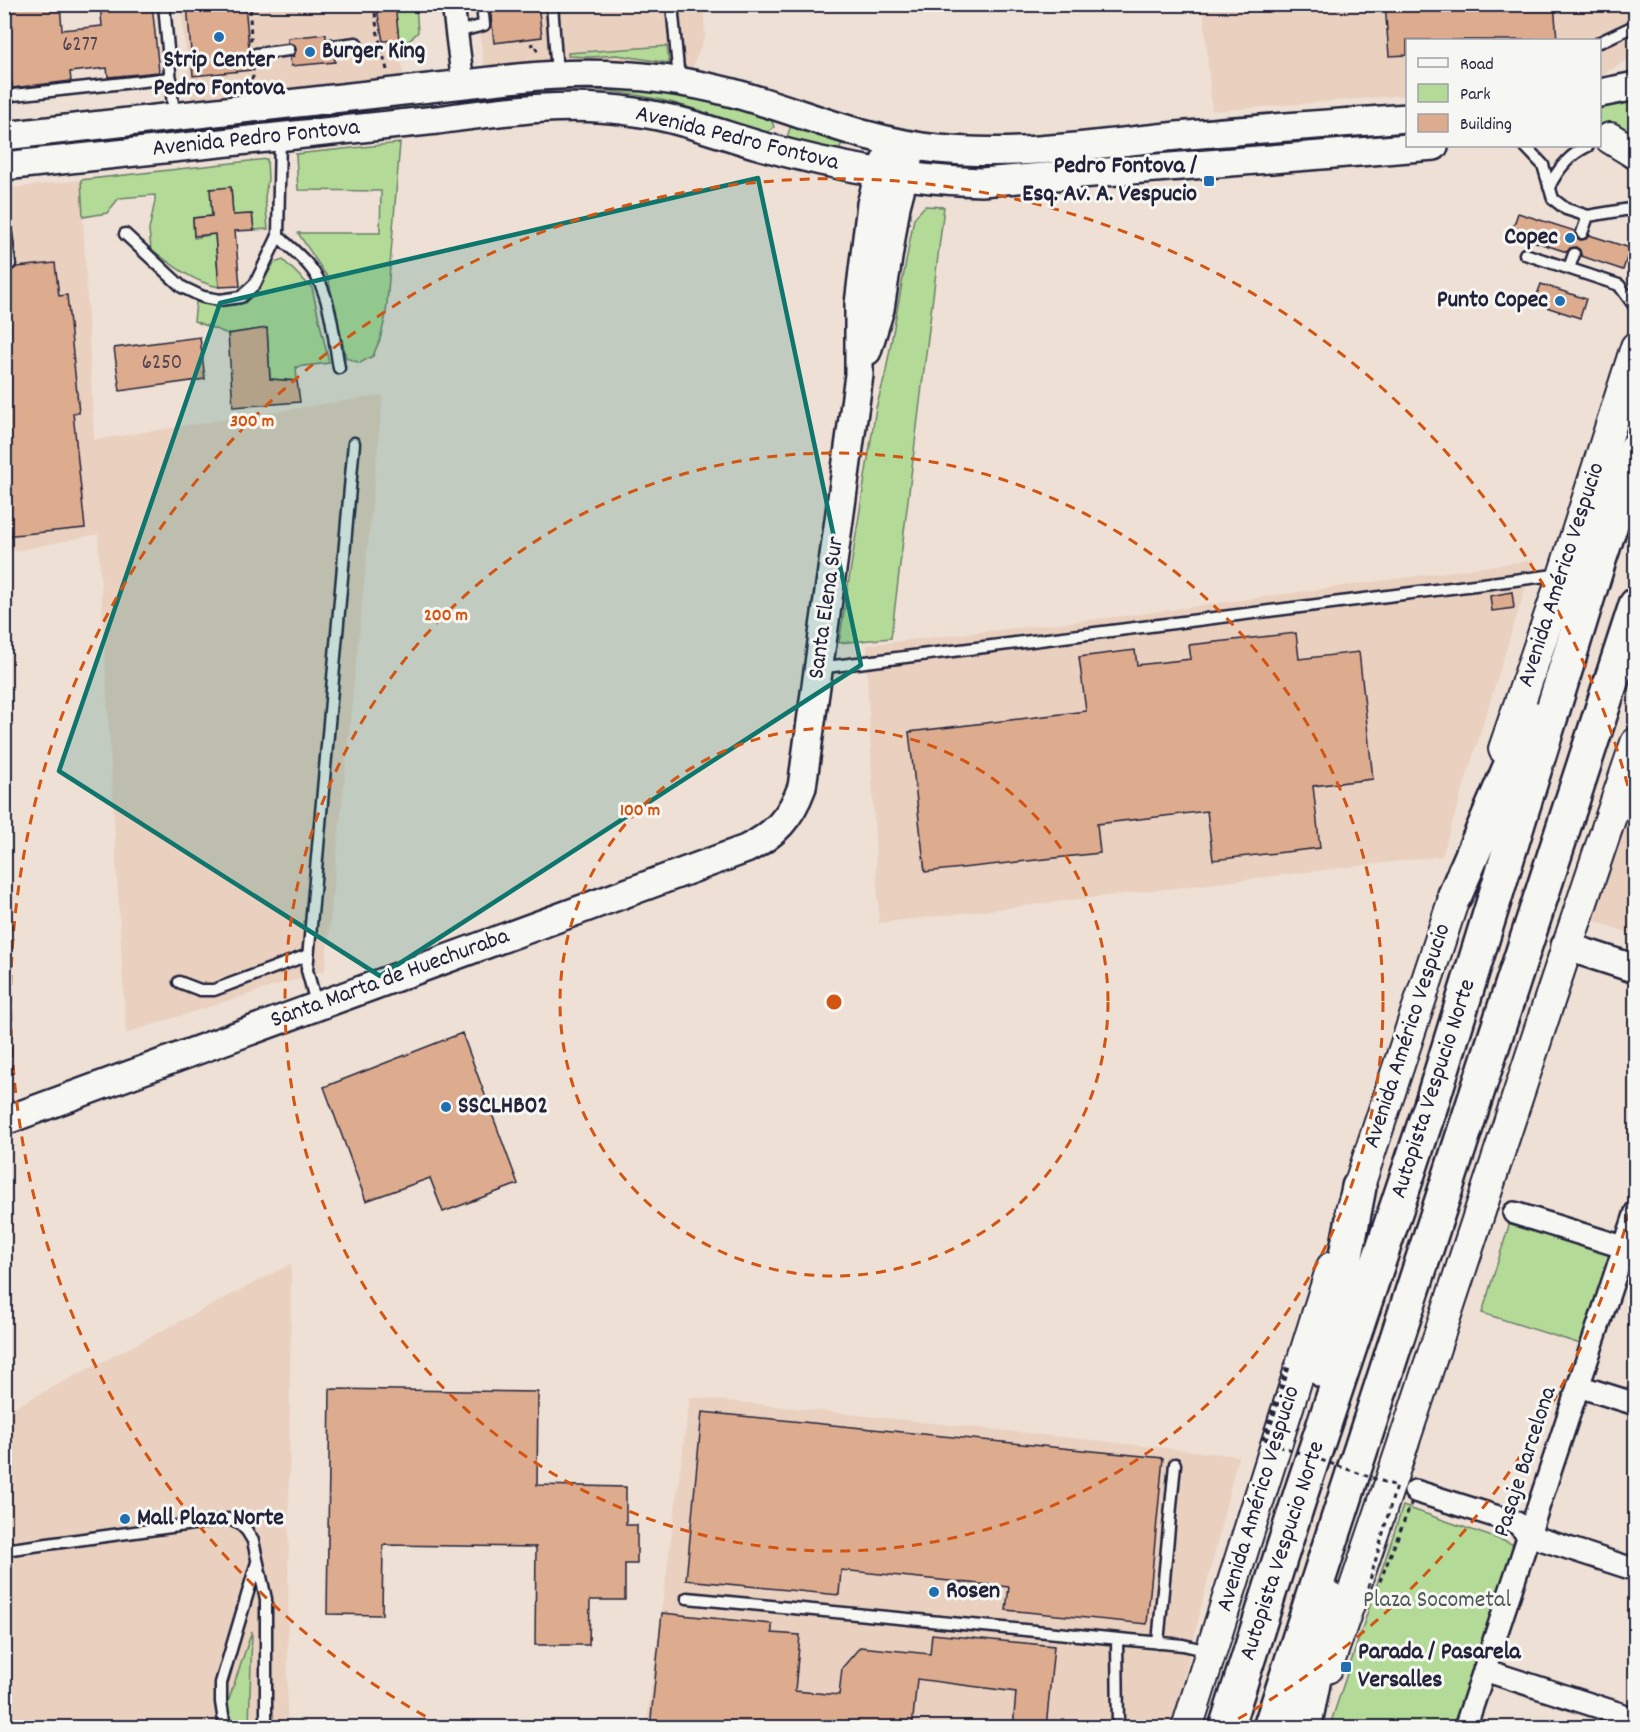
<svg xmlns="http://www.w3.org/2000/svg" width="1640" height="1732" viewBox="0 0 1640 1732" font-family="Dekko,sans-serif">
  <rect width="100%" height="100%" fill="#eee0d4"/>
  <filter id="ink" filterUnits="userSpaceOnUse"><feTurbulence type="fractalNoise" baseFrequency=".0167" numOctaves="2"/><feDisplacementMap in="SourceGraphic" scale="12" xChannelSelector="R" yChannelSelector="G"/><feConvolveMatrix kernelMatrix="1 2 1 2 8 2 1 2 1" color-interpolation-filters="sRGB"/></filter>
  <g filter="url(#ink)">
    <path fill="#e9d0bf" d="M181 5H395L404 81 191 102Z
      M476 5H703L705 36 691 71 653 65 566 60 485 72Z
      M1203 5H1635V55L1600 76V40H1408L1407 95 1212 111Z
      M81 180 94 440 383 395 325 970 126 1033 98 534 5 553 4 189Z
      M1534 560 1442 856 879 923 867 672V645L1132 615Z
      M1635 794V935L1592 920Z
      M291 1264 287 1727 5 1728V1412Z
      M690 1397 1238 1456 1172 1727 646 1728Z"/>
    <path fill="#b3db97" stroke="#6a7e69" stroke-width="1.5" d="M395 5H416L418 32 409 41 399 42Z
      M667 46 669 63 617 55 591 57 568 56V53Z
      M583 85 659 88 770 116 774 127 765 134C691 105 625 84 545 91V88Z
      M1635 99V131L1600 129V106Z
      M432 100 433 115 5 158 4 147Z
      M793 120 859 140 856 147 844 143 841 145 839 152 823 151 787 137Z
      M400 143 386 315 380 339 373 356 360 363 346 358 328 278 298 233H380L381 191 298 190 296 154Z
      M267 159 268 179 265 197 268 229 254 230 252 214 233 215 231 188 211 189 212 216 193 218 194 238 215 234 219 287C193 282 172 265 151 249L149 230 155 201V195L119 198 107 213 83 217 81 180Z
      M925 206 944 207 891 638 839 643 876 408 885 376 914 218Z
      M283 260 312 288 329 363 296 367 297 381 270 379 267 328 228 334 194 321 196 302 220 306 241 304 259 288 274 263Z
      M1511 1219 1616 1251 1587 1346 1482 1313Z
      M1403 1506 1521 1547 1461 1727 1329 1728Z
      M252 1631 249 1727H231L227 1705Z"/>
    <path fill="#ddac8f" stroke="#22223b" stroke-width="1.5" d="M41 4H60L62 30 102 26 100 4H152L159 72 108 77 107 68 70 72 71 81 12 88V82L4 83V39L8 38 5 8Z
      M187 4H245L251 70 193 76Z
      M376 4H395L399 40 383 41Z
      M490 4H538L542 37 494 43Z
      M1385 4H1554L1557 40H1407V55L1389 56Z
      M326 34V39L333 38 328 40 326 46 327 51 334 53 335 62 291 66 290 57 294 56 296 50 295 45 288 43V38Z
      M231 187 233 215 252 214 254 230 235 231 240 286 219 287 215 234 194 236 193 218 212 216 210 189Z
      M1518 213 1575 231 1576 237 1580 240 1586 239 1589 235 1630 248 1623 270 1581 256 1580 250 1576 247 1570 248 1567 252 1511 234Z
      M55 263 59 296 67 295 79 413H73L85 528 4 536V269L10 271 17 267Z
      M1541 284 1586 299 1580 318 1534 303Z
      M267 328 270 379 297 381 300 402 233 407 228 334Z
      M200 337 205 379 120 391 114 348Z
      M1512 592 1514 608 1492 611 1490 596Z
      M1296 633 1299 659 1359 652 1373 779 1313 786 1320 848 1213 860 1207 811 1097 824 1100 853 925 872 909 732 1086 711 1079 657 1135 650 1137 665 1191 659 1189 645Z
      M462 1033 518 1184 443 1212 430 1178 366 1201 324 1087Z
      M330 1389 538 1392 537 1485 626 1487V1525H637V1564H625V1600H590L589 1645H535L536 1547 383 1545 382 1615 327 1614Z
      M702 1412 1163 1458 1147 1624 1006 1610 1009 1587 841 1570 839 1595 686 1580Z
      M662 1613 772 1624V1633L800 1635 795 1691 839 1695 842 1668 860 1647 930 1654 932 1634 1054 1646 1046 1728H1013L1016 1692 917 1679 912 1728H650Z"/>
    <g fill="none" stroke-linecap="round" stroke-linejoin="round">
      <g stroke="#22223b" stroke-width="15">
        <path id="service" d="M164 4 174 117
          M552 4 557 74
          M672 4 679 80
          M457 32 484 25 482 4
          M1600 42 1636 25
          M333 46 356 43
          M256 54 289 50
          M4 96 171 78
          M1525 146 1543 165 1553 199 1566 209 1588 216 1636 208
          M1549 187C1558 169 1570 154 1588 146
          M4 219 10 264
          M1582 233 1588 216
          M125 234 182 287 203 297 220 300 241 297 255 284 278 236 280 137
          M278 236C292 249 311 264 319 281 332 307 334 340 339 368
          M1525 254 1619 285 1636 308
          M1569 268 1574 254
          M818 668 1562 574
          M179 982 200 990H214L308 955
          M317 1007 307 970 354 443
          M4 1550 229 1519 240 1524 247 1531 253 1541 266 1599V1728
          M687 1598 1183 1645 1209 1651
          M1117 1639 1118 1728
          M1158 1643 1175 1464
          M225 1728 221 1702V1683L257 1562"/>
      </g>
      <g stroke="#22223b" stroke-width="26">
        <path id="minor" d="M453 4 463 84
          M1514 1213 1636 1251
          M1578 1386 1636 1404
          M1415 1491 1517 1523 1528 1535 1636 1570
          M1484 1670 1636 1719
          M1465 1728 1636 1212"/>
      </g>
      <g stroke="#22223b" stroke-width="32">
        <path id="tertiary" d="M1600 93 1636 86
          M4 136 518 78C591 70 662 74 733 93 802 112 867 142 938 149 1018 157 1098 144 1177 136 1254 129 1331 124 1408 118
          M4 166 437 120C503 111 569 101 635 112 678 118 717 133 758 145 832 166 905 180 981 182L1434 146
          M867 351 880 309 896 206 908 160
          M1565 946 1636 969
          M4 1121 746 849C775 835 791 817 802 787L859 375V304L871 204 879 174 894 143"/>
      </g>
      <g stroke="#22223b" stroke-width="34">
        <path id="secondary" d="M1610 138 1636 154
          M1504 749 1561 582 1636 347
          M1351 1210 1463 871
          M1327 1668C1434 1361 1530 1050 1636 743
          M1187 1728 1332 1267"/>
      </g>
      <g stroke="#22223b" stroke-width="38">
        <path id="motorway" d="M1455 895 1531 718
          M1324 1371 1359 1187
          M1226 1728 1302 1490 1431 1105 1600 557 1636 449
          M1270 1728 1636 605
          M1304 1728 1330 1599"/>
      </g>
      <path stroke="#22223b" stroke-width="3" stroke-dasharray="4.5 4.5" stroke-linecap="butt" d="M374 4 377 30 387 70
        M251 41 250 13 253 4
        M530 45 536 44 537 53
        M246 87 253 77V66"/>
      <use href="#service" stroke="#f6f6f2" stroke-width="10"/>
      <use href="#minor" stroke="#f6f6f2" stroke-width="21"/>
      <use href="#tertiary" stroke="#f6f6f2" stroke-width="27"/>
      <use href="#secondary" stroke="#f6f6f2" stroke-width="30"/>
      <use href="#motorway" stroke="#f6f6f2" stroke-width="33"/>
      <path stroke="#22223b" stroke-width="3" stroke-dasharray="4.5 4.5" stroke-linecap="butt" d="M1263 1440 1287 1366 1289 1367 1266 1441 1396 1486 1366 1595 1374 1596 1413 1499"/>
    </g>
  </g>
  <path fill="#0f766e" fill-opacity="0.2" stroke="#0f766e" stroke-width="4.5" stroke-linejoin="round" d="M758 178 861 665 380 976 59 771 220 303Z"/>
  <g fill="none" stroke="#d45411" stroke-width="3" stroke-dasharray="10 8">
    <circle cx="834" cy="1002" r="274"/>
    <circle cx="834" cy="1002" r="549"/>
    <path d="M1634 1194A823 823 0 0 1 1227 1725M441 1725A823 823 0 1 1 1634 810"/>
  </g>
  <g fill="#1f6fb2" stroke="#f6f6f2" stroke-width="2">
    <circle cx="219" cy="37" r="6"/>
    <circle cx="310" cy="52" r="6"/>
    <rect x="1203" y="175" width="12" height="12" rx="3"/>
    <circle cx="1570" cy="238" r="6"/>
    <circle cx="1560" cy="301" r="6"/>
    <circle cx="446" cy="1107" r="6"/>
    <circle cx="125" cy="1519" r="6"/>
    <circle cx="934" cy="1592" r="6"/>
    <rect x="1340" y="1661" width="12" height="12" rx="3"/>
  </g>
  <g text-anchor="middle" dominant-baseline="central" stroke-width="6" stroke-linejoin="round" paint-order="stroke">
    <g font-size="21" fill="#514450">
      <text x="80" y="46">6277</text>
      <text x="162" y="364">6250</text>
    </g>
    <g font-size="24" font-weight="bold" fill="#22223b" stroke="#f6f6f2" text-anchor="start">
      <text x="322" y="52">Burger King</text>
      <text x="219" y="61" text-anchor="middle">Strip Center<tspan x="219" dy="28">Pedro Fontova</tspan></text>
      <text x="1197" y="167" text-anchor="end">Pedro Fontova /<tspan x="1197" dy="28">Esq. Av. A. Vespucio</tspan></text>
      <text x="1558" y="238" text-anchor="end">Copec</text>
      <text x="1548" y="301" text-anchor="end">Punto Copec</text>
      <text x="458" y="1107">SSCLHB02</text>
      <text x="137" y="1519">Mall Plaza Norte</text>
      <text x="946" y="1592">Rosen</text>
      <text x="1358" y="1653">Parada / Pasarela<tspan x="1358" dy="28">Versalles</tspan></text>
    </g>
    <g font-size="24" fill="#22223b" stroke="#f6f6f2">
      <text transform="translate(256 139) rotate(-6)">Avenida Pedro Fontova</text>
      <text transform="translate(737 139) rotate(14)">Avenida Pedro Fontova</text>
      <text transform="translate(1562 575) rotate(-72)">Avenida Américo Vespucio</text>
      <text transform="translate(827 608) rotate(-82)">Santa Elena Sur</text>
      <text transform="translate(390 979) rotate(-20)">Santa Marta de Huechuraba</text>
      <text transform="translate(1408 1036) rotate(-72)">Avenida Américo Vespucio</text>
      <text transform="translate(1434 1089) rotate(-72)">Autopista Vespucio Norte</text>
      <text transform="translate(1526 1462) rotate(-72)">Pasaje Barcelona</text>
      <text transform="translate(1259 1499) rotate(-73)">Avenida Américo Vespucio</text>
      <text transform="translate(1283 1551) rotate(-72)">Autopista Vespucio Norte</text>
    </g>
    <g font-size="24" fill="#4e5a57" stroke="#f6f6f2">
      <text x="1437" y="1601">Plaza Socometal</text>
    </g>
  </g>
  <circle cx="834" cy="1002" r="9" fill="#d45411" stroke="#f6f6f2" stroke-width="3"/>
  <g font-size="18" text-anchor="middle" font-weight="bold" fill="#d45411" stroke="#f6f6f2" stroke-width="6" stroke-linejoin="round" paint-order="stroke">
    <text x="252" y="426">300 m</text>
    <text x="446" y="620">200 m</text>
    <text x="640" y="815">100 m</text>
  </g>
  <rect width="1640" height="1732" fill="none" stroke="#f6f6f2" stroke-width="24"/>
  <rect x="12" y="12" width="1616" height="1708" fill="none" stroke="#22223b" stroke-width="2" filter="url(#ink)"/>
  <rect x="1406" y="39" width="195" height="108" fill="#f6f6f2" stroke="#a1a1a9" stroke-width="1.5"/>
  <rect x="1418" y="58" width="30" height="9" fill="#f6f6f2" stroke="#a1a1a9" stroke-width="1.5"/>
  <text x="1460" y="69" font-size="18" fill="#22223b">Road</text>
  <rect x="1418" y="84" width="30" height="18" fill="#b3db97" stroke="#a1a1a9" stroke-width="1.5"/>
  <text x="1460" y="99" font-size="18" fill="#22223b">Park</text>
  <rect x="1418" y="114" width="30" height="18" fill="#ddac8f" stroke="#a1a1a9" stroke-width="1.5"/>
  <text x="1460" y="129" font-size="18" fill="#22223b">Building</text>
</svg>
